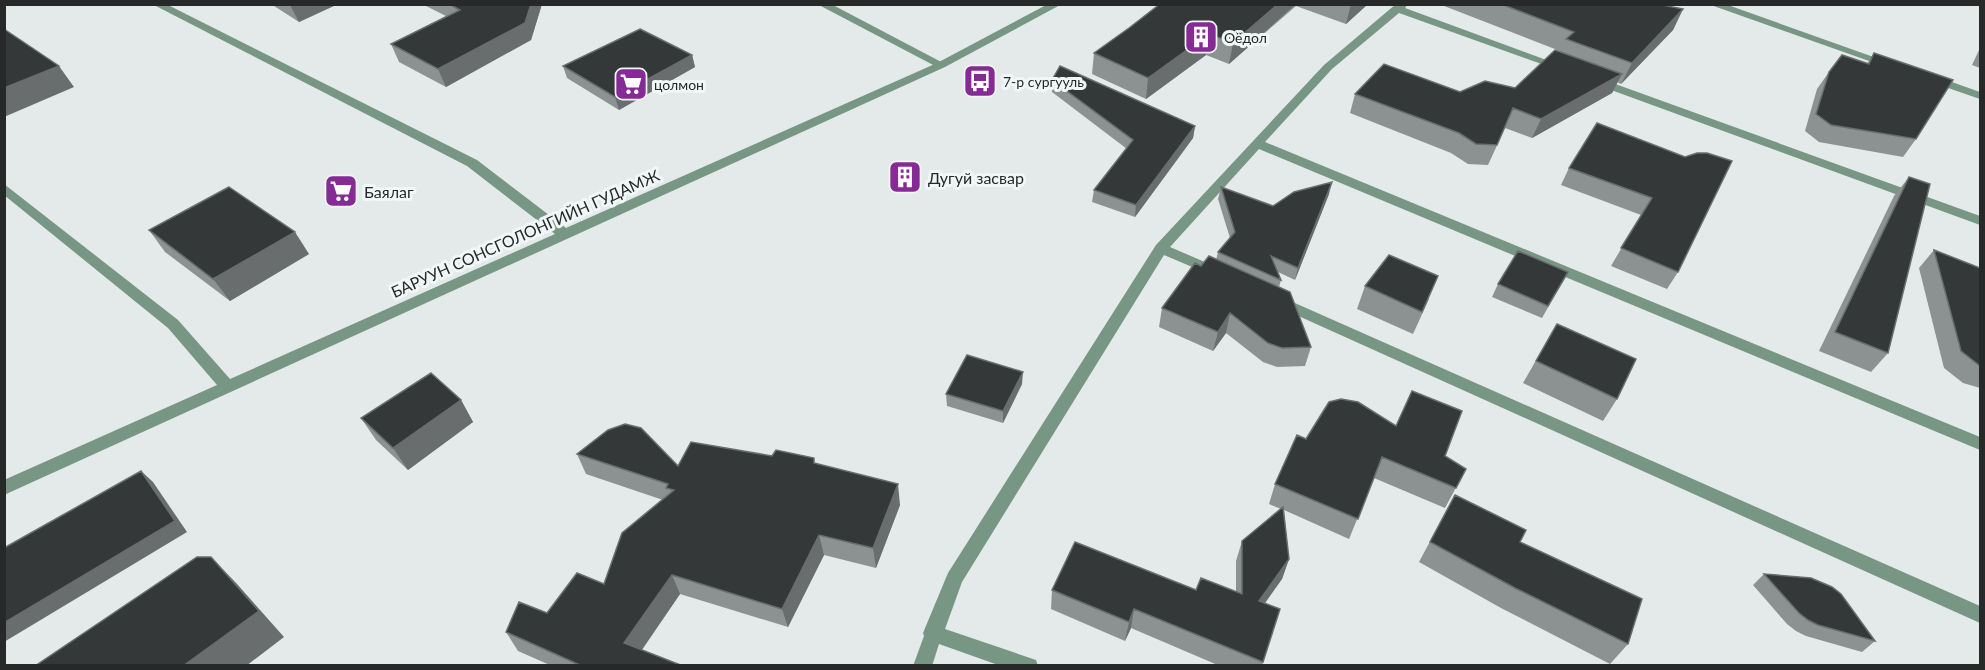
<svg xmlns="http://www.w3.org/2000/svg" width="1985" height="670" viewBox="0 0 1985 670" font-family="Lato,sans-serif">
  <rect width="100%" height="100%" fill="#e4eae9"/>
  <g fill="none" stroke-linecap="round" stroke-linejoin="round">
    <path fill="#779683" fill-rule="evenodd" d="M817 4H831L947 65 941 68 937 67Z"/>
    <path fill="#779683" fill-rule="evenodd" d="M152 4H166L477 160 566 228 937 63 1048 4H1062L945 67 4 495V480L217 385 168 328 4 195V184L178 320 230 379 555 234 467 166Z
      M1396 4H1408L1405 8 1568 68 1562 71 1558 70 1399 13 1332 69 1265 142 1980 437V450L1259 149 1170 247 1221 269 1223 272 1221 275H1211L1164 255 962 582 945 629 1036 660 1038 666H1001L939 644 932 666H913L924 636 923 633 948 573 1156 245 1324 65Z
      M1708 4H1725L1896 65 1890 68 1886 67Z
      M1932 75 1980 92V99L1928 81V77Z
      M1596 77 1980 216V225L1592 83V79Z
      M1279 296 1980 606V623L1274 305 1272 301 1274 297Z"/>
  </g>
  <path fill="#8c9191" d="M271 4H338L299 22Z
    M422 4H542L531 40 446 87 399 62 391 44 446 16Z
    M1160 4H1368L1346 24 1296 6 1229 64 1206 55 1146 99 1092 74 1094 53 1129 28Z
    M1439 4H1657L1683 9 1673 30 1621 84 1617 82 1612 93 1532 138 1505 128 1488 165 1468 164 1451 153 1350 113 1355 94 1460 92 1515 88 1560 51Z
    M1980 48V68L1972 65Z
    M1874 53 1916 139 1903 157 1819 142 1805 131 1817 89 1829 72 1867 64Z
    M692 55 695 67 619 110 567 78 563 66Z
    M1052 80 1195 126 1193 138 1135 217 1092 202 1094 190 1127 149 1052 92Z
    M1685 157 1678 272 1667 289 1611 266 1641 215 1561 185 1569 168Z
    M1909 177 1888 353 1871 372 1819 351 1894 196Z
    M1221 187 1273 206 1329 194 1295 280 1278 272 1281 280 1279 287 1311 347 1305 366 1277 367 1263 362 1226 333 1213 351 1159 327 1162 308 1201 266 1216 260 1218 252 1230 238 1218 199Z
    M149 230 309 254 230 301 165 252Z
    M1934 250 1980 268V388L1963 383 1944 368 1919 268Z
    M1568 272 1542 318 1492 297 1498 284Z
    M1365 286 1429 299 1413 334 1357 309Z
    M1557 324 1617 399 1603 421 1523 383Z
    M1022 384 1003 423 947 406 946 394Z
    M461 400 473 422 408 470 376 440 361 418Z
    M1306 439 1445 456 1466 469 1445 508 1374 478 1349 539 1284 510 1289 559 1282 579 1264 603 1280 609 1262 666H1220L1131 628 1125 641 1051 609 1052 590H1196L1236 592V561L1242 541 1281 509 1269 504 1275 484Z
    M577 454 678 466 815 464 900 505 876 568 824 555 788 627 680 594 642 650 683 666H552L518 651 506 632 547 613 604 584 663 500 586 474Z
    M1455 495 1520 542 1628 644 1610 664 1501 608 1419 562Z
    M1764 574 1875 641 1862 652 1806 636 1796 631 1787 624 1753 585Z"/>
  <path fill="#696d6e" d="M338 4 299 22 290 5Z
    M531 4H542L531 40 446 87 438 69Z
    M1278 4H1296L1229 64 1233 43Z
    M1351 4H1368L1346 24Z
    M1683 9 1673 30 1621 84 1632 63Z
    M1209 34 1206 55 1146 99 1148 78Z
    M692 55 695 67 619 110 615 97Z
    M59 66 74 87 4 117V88Z
    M1622 74 1612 93 1532 138 1541 119Z
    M1195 126 1193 138 1135 217 1136 205Z
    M1332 182 1329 194 1295 280 1298 268Z
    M295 232 309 254 230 301 213 279Z
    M1230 313 1226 333 1213 351 1218 332Z
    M1023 372 1022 384 1003 423V411Z
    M461 400 473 422 408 470 393 448Z
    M141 471 153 482 187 532 4 642V623Z
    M898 484 900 505 876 568 873 548Z
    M819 535 824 555 788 627 782 609Z
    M211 557 237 584 284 637 246 666H183Z
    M1289 559 1282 579 1253 620 1259 601Z
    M672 575 680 594 634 661 624 643Z
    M1134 609 1131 628 1125 641 1129 622Z"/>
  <path fill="#343839" stroke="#696d6e" stroke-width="1.5" d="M449 4H531L525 23 438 69 391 44 460 10Z
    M1160 4H1278L1233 43 1209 34 1148 78 1094 53 1129 28Z
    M1501 4H1657L1683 9 1632 63 1566 39 1574 32Z
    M4 29 59 66 4 88Z
    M640 29 692 55 615 97 563 66Z
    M1555 50 1622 74 1541 119 1513 108 1497 145 1476 144 1459 133 1355 94 1384 64 1460 92 1485 81 1515 88Z
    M1874 53 1953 80 1916 139 1831 125 1816 114 1829 72 1842 55 1869 64Z
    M1060 66 1195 126 1136 205 1094 190 1133 140 1052 80Z
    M1597 123 1685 157 1697 153H1707L1732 161 1678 272 1621 248 1652 198 1569 168Z
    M1909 177 1930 184 1888 353 1835 332Z
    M1332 182 1298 268 1271 256 1281 280 1218 252 1235 232 1221 187 1273 206 1294 192Z
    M229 187 295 232 213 279 149 230Z
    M1934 250 1980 268V366L1961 351Z
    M1518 251 1568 272 1548 306 1498 284Z
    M1389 255 1438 276 1422 312 1365 286Z
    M1209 256 1290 292 1311 347 1282 348 1268 343 1230 313 1218 332 1162 308 1195 263 1201 266Z
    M1557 324 1636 359 1617 399 1536 361Z
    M967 355 1023 372 1003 411 946 394Z
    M431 373 461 400 393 448 361 418Z
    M1412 391 1462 411 1445 456 1466 469 1456 488 1382 457 1358 519 1275 484 1297 435 1306 439 1329 402 1341 399 1358 402 1396 426Z
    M625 424 641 428 678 466 691 442 772 456 776 450 814 458V463L898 484 873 548 819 535 782 609 672 575 624 643 683 666H582L506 632 519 602 547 613 577 573 604 584 622 533 674 490 666 488 668 484 577 454 608 430Z
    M141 471 175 521 4 623V548Z
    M1455 495 1526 530 1520 542 1642 599 1628 644 1515 588 1430 542Z
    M1283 507 1289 559 1259 601 1280 609 1263 662 1134 609 1129 622 1052 590 1075 542 1196 590 1201 578 1242 594V541Z
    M197 557H211L259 611 183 666H35Z
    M1764 574 1811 578 1832 587 1841 594 1875 641 1818 625 1808 620 1799 613Z"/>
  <defs>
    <g id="building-square" transform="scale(1.725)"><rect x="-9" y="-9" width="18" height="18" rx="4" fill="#862a96" stroke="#f1f7f6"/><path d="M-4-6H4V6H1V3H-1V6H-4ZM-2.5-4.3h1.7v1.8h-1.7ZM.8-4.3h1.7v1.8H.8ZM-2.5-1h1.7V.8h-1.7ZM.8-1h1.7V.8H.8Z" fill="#fff"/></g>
    <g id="bus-square" transform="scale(1.725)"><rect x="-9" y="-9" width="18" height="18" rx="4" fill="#862a96" stroke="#f1f7f6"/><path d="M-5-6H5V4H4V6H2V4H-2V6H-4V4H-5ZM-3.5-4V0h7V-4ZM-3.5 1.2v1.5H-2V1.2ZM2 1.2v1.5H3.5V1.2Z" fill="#fff"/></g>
    <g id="supermarket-square" transform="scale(1.725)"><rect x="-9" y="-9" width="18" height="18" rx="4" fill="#862a96" stroke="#f1f7f6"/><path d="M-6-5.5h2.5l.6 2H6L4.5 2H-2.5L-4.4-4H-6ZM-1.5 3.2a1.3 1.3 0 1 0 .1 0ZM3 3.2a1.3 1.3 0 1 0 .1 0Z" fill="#fff"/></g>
  </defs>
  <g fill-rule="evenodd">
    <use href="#building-square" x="1201" y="37"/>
    <use href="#bus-square" x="980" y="81"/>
    <use href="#supermarket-square" x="631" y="84"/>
    <use href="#building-square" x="905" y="177"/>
    <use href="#supermarket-square" x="341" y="191"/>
  </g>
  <g text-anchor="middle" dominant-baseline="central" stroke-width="6" stroke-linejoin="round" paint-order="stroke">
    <g font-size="14" fill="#272928" stroke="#f1f7f6" text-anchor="start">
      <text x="1224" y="37">Оёдол</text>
      <text x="1003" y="81">7-р сургууль</text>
      <text x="654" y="84">цолмон</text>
    </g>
    <g font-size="16" fill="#272928" stroke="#f1f7f6" text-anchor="start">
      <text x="928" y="177">Дугуй засвар</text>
      <text x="364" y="191">Баялаг</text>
    </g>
    <g font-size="16" fill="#272928" stroke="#f1f7f6">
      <text transform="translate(525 233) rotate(-24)">БАРУУН СОНСГОЛОНГИЙН ГУДАМЖ</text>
    </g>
  </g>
  <rect width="1985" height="670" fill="none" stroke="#272928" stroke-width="12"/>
</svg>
